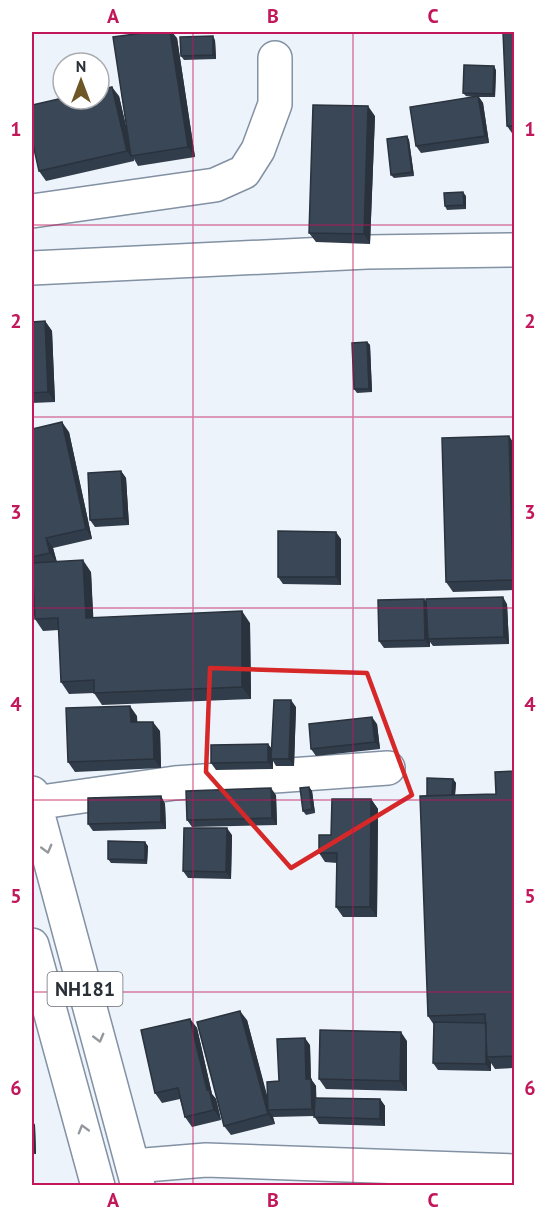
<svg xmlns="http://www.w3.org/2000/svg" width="546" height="1217" viewBox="0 0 546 1217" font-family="'PT Sans',sans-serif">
  <rect width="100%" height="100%" fill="#edf3fb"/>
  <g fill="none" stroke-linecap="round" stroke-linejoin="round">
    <g stroke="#8291a3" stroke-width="36">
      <path id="minor" d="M32 211 215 185 244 172 258 150 275 104V58
        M32 268 367 252 514 250
        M34 803 175 783 388 768
        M133 1166 206 1160 514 1171"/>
    </g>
    <g stroke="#8291a3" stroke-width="36">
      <path id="highway" d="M32 793 138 1186
        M32 945 98 1186"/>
    </g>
    <use href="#minor" stroke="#fff" stroke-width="33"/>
    <use href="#highway" stroke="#fff" stroke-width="33"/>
  </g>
  <path fill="#323d4b" d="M514 32V136L507 126Z
    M177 38 195 157 138 166 134 159V161L46 181 39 171 119 96 128 135Z
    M215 40 216 59 184 60 181 56Z
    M496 70 495 97H479L483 103 489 143 421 153 416 146 473 97 466 96 463 93Z
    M375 116 370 244 316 242 309 233Z
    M407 136 409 140 414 176 394 178 391 175Z
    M466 196V209L447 210 445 206Z
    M45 321 52 331 55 402 32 403V322Z
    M367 342 370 345 372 392 357 393 354 389Z
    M32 429 69 432 92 539 53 548 57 562 91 572 93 618 250 623 251 699 102 705 94 693 69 694 61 682 59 630 43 631 35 619 33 568H32Z
    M509 436 514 444V590L453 592 446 582Z
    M121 471 126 478 129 525 95 527 90 520Z
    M341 539V585L283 584 278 577Z
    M424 599 427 602 507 604 509 644 433 646 430 642V647L384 648 379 641Z
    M296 707 294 766H276L273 761V769L216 770 211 763 268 744 272 749Z
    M137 716V722L160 731 161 768 75 772 68 762Z
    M377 724 380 749 316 756 311 749Z
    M514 763V1068L495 1069 491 1063V1071L438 1070 433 1063 434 1025 428 1016 427 796 453 779 456 783 455 795 496 794 513 771Z
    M309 787 312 791 315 813 306 815 303 811Z
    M276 795 277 825 192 827 187 820Z
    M161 796 165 804 166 829 93 831 88 824Z
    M371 799 378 809 377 917H343L336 907 337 863 325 862 319 853 331 835Z
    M232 835 231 879 188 878 183 871Z
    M148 846 147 864 111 863 108 859Z
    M190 1019 197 1028 212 1094 216 1099 221 1120 192 1127 185 1117 180 1099 162 1103 155 1093Z
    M247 1020 267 1097 279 1081 310 1045 311 1079 316 1086V1098L380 1099 385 1106V1126L319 1124 314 1116 273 1117 275 1124 231 1135 224 1126Z
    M407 1041V1091L326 1089 319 1079Z
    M32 1120 35 1125 36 1154H32Z"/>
  <path fill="#29323d" d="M170 32H172L177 38 195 157 188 147Z
    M213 36 215 40 216 59 213 55Z
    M494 66 496 70 495 97 493 94Z
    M112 87 119 96 133 156H131L134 161 127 151Z
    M478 96 483 103 489 143 485 136Z
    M368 106 375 116 370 244 364 234Z
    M407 136 409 140 414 176 412 172Z
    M463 192 466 196V209L464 205Z
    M45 321 52 331 55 402 48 392Z
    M367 342 370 345 372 392 369 389Z
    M62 422 69 432 92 539 86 529Z
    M509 436 514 444V582L513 580Z
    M121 471 126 478 129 525 124 518Z
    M336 532 341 539V585L336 577Z
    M46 538 53 548 57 563 50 553Z
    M83 560 91 572 94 630 86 618Z
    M503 597 507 604 509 644 504 637Z
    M424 599 429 606 428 639 430 642V647L425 640Z
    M242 611 250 623 251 699 242 687Z
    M291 700 296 707 294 766 289 759Z
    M130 706 137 716 138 732 131 722Z
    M372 717 377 724 380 749 375 742Z
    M153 722 160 731 161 768 154 759Z
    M268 744 273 751 271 759 273 761V769L268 762Z
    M453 779 456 783 454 807 452 803Z
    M309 787 312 791 315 813 312 809Z
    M271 788 276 795 277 825 272 818Z
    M161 796 165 804 166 829 161 822Z
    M371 799 378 809 377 917 370 907Z
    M227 828 232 835 231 879 226 872Z
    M145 842 148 846 147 864 145 860Z
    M240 1011 247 1020 271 1110H268L273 1117 275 1124 268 1114Z
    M190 1019 197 1028 212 1094 216 1099 221 1120 214 1110 207 1090Z
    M487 1023V1057L491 1063V1071L486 1064Z
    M401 1032 407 1041V1091L400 1081Z
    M305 1038 310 1045 311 1086 306 1079Z
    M311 1079 316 1086 317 1116 312 1109Z
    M380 1099 385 1106V1126L380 1119Z
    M32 1120 35 1125 36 1154 32 1148Z"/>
  <path fill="#3a4757" stroke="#29323d" stroke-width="1.5" d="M151 32H170L188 147 131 156 113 37Z
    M503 32H514V126H507Z
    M213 36V55L181 56 180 37Z
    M464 65 494 66 493 94 463 93Z
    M112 87 127 151 39 171 32 140V105L63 98V99H99V90Z
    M478 96 485 136 416 146 410 107Z
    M313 105 368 106 364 234 309 233Z
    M407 136 412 172 391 175 387 139Z
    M514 178V228H513Z
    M463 192 464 205 445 206 444 193Z
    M45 321 48 392 32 393V322Z
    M367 342 369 389H354L352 343Z
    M62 422 86 529 46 538 50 553 32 557V429Z
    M509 436 513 580 446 582 442 438Z
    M121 471 124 518 90 520 88 473Z
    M278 531 336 532V577H278Z
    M83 560 86 618 242 611V687L94 693V680L61 682 58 618 35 619 32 563Z
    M503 597 504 637 428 639 426 599Z
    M424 599 425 640 379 641 378 600Z
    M274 700H291L289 759H271Z
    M130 706 131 722H153L154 759 68 762 66 708Z
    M372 717 375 742 311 749 309 724Z
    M268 744V762L211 763V745Z
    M513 763H514V1056L487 1057 485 1014 428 1016 420 796 496 794 495 772 513 771Z
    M427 778 453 779 452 795 427 796Z
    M309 787 312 809 303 811 300 788Z
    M271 788 272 818 187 820 186 791Z
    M161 796V822L88 824V798Z
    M332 799H371L370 907H336L337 853H319V835H331Z
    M184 828H227L226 872 183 871Z
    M108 841 145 842V860L108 859Z
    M240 1011 268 1114 224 1126 197 1022Z
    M190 1019 207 1090 209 1089 214 1110 185 1117 178 1088 155 1093 141 1030Z
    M434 1022 486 1023V1064L433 1063Z
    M320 1030 401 1032 400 1081 319 1079Z
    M305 1038 306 1079H311L312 1109 268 1110 267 1082 279 1081 277 1039Z
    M315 1098 380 1099V1119L314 1117Z"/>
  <defs><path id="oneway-chevron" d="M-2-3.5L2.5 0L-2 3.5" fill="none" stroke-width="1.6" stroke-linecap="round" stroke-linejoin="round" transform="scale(1.5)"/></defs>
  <g stroke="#94989c">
    <use href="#oneway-chevron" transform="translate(47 849) rotate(75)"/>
    <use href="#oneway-chevron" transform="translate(99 1038) rotate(75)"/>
    <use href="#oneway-chevron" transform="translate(83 1129) rotate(-106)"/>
  </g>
  <path fill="none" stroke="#d62828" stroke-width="4.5" stroke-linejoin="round" d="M210 668 367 673 412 795 291 868 206 772Z"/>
  <path fill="none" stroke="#c2185b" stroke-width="1.5" stroke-opacity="0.55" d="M193 32V1186M353 32V1186M32 225H514M32 417H514M32 608H514M32 800H514M32 992H514"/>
  <g text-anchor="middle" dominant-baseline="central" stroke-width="6" stroke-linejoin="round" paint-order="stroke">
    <rect fill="#fff" stroke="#6a6e74" stroke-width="1.5" x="47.5" y="972" width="75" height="34" rx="4.5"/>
    <g font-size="20" font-weight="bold" fill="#2a3038">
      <text x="85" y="989">NH181</text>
    </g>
  </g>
  <rect width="546" height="1217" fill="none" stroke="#ffffff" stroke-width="66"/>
  <g transform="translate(81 81)"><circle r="28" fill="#ffffff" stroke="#aaacaf" stroke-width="1.5"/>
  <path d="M0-4.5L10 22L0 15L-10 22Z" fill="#6e5626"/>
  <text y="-9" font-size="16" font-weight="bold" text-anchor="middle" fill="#2a3038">N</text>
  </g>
  <rect x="33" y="33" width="480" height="1151" fill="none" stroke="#c2185b" stroke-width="2"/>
  <g font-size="20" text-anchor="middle" font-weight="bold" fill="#c2185b">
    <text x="113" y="23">A</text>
    <text x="273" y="23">B</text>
    <text x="433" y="23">C</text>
    <text x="16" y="136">1</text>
    <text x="530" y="136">1</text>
    <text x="16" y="328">2</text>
    <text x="530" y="328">2</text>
    <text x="16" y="519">3</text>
    <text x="530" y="519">3</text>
    <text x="16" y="711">4</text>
    <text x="530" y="711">4</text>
    <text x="16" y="903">5</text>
    <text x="530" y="903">5</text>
    <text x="16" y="1095">6</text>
    <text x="530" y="1095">6</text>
    <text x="113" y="1207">A</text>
    <text x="273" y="1207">B</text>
    <text x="433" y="1207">C</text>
  </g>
</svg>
